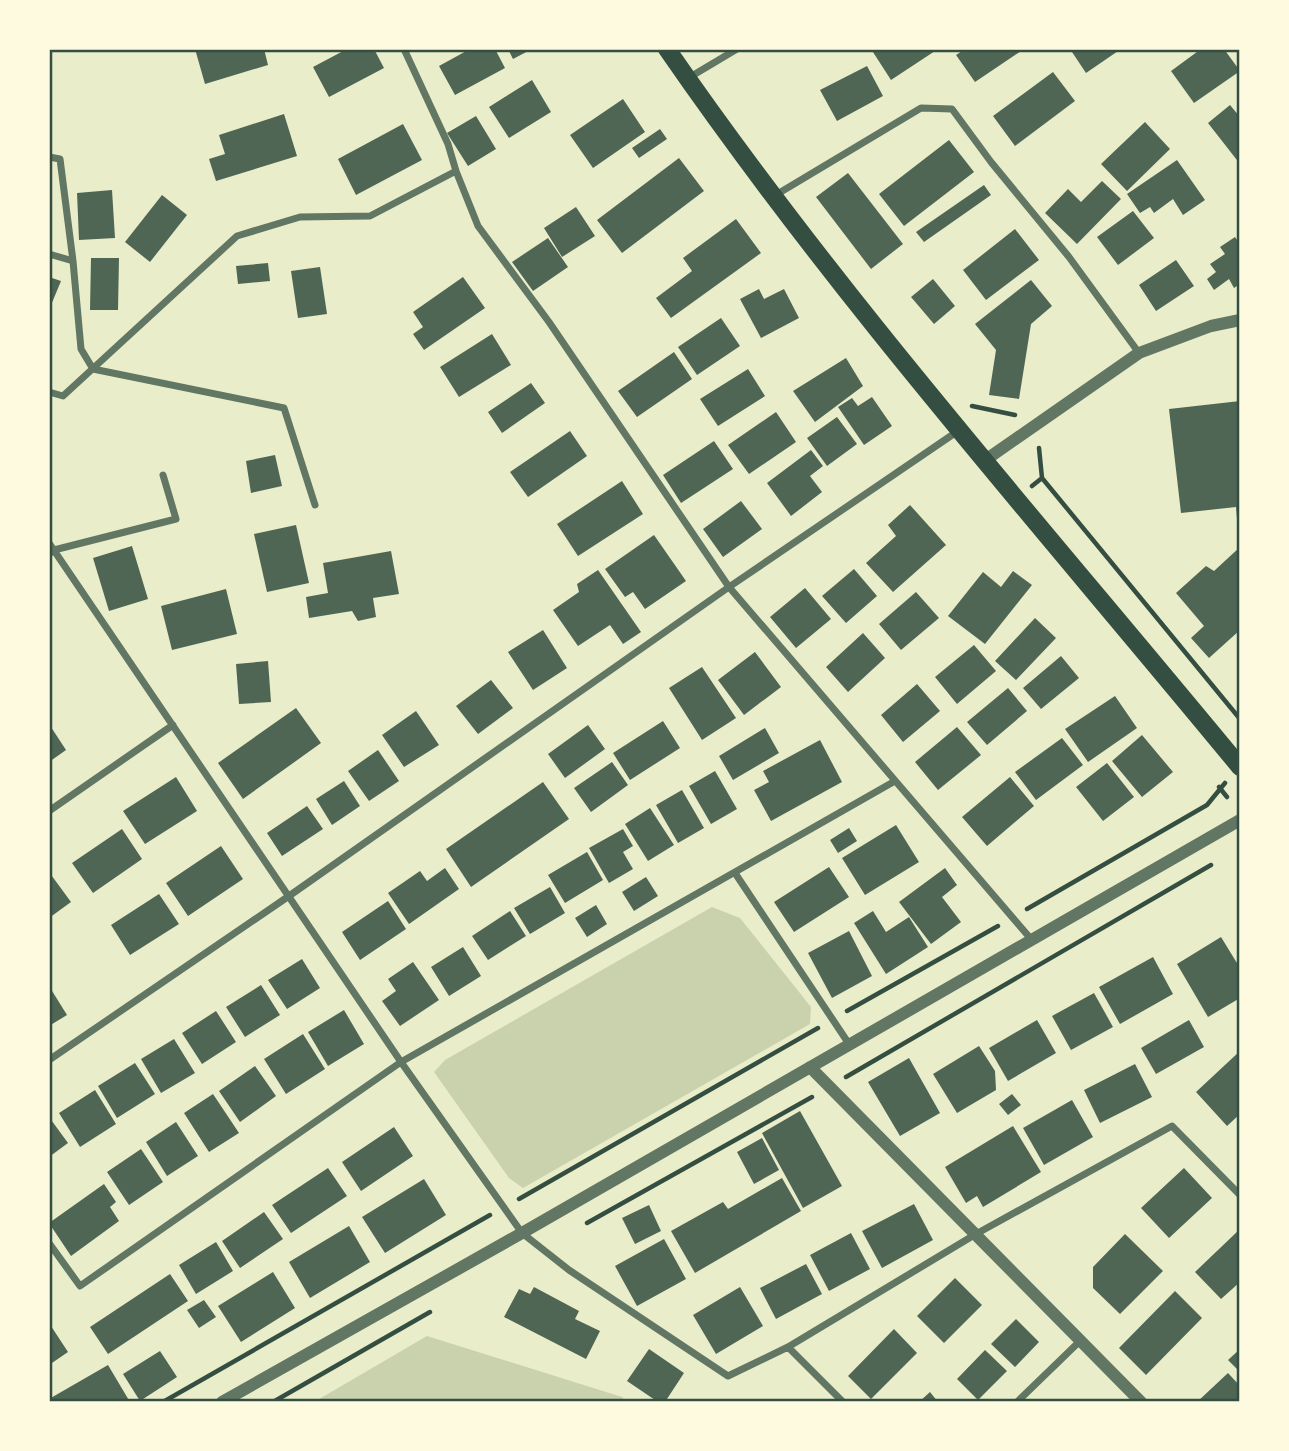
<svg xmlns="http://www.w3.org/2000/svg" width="1289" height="1451" viewBox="0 0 1289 1451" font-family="'Space Grotesk',sans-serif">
  <rect width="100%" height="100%" fill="#e9edc9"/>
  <path fill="#cad2ad" d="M712 907 740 918 811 1007 810 1024 523 1188 509 1178 434 1072 445 1060Z
    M427 1336 622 1397 626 1402H314Z"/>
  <path fill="#4f6655" d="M195 49H264L268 65 205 84Z
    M347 49H374L384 68 329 97 313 67Z
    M470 49H495L505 68 455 95 439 66Z
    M508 49H532L513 59Z
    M871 49H933L935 51 891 80Z
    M965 49H1024L975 82 956 55Z
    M1070 49H1121L1086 73Z
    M1201 49H1224L1240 71 1194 103 1171 71Z
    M867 66 883 96 837 121 820 90Z
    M1053 72 1075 101 1015 146 993 116Z
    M532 80 551 112 509 138 489 107Z
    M623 99 645 132 593 168 570 135Z
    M1230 105 1240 117V164L1208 123Z
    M284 114 297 156 216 181 209 159 225 154 219 135Z
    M476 116 496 149 468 166 447 133Z
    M1145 122 1170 149 1127 191 1101 164Z
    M403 124 422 160 356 195 338 159Z
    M660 129 667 139 639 158 632 148Z
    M949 140 974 172 904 226 879 194Z
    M679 158 704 191 622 253 597 220Z
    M1177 160 1205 200 1183 215 1173 199 1154 213 1150 207 1140 213 1127 194Z
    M848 173 903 244 871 269 816 197Z
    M1102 181 1121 199 1077 244 1045 213 1068 189 1081 202Z
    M984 185 991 195 924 242 916 232Z
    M112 190 115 238 79 240 77 193Z
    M162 195 187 215 150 262 125 242Z
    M576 207 595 236 562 257 544 228Z
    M1133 211 1154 238 1118 265 1097 237Z
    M736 219 761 253 671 318 656 298 692 271 683 258Z
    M1015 229 1039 260 986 300 963 270Z
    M1235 237 1240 244V284L1234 288 1229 279 1214 290 1207 279 1216 272 1210 264 1225 254 1220 247Z
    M548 238 568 267 533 291 512 262Z
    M91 258H119L118 310H90Z
    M1176 260 1194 286 1156 311 1139 285Z
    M268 263 270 281 238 284 236 266Z
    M320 267 327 314 298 318 291 271Z
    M49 277 61 281 49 310Z
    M463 277 485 308 424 350 413 334 423 327 413 312Z
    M933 279 955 306 934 324 911 297Z
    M1031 280 1052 306 1031 324 1019 399 989 395 996 350 975 324Z
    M759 289 764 299 784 289 799 318 761 338 740 299Z
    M721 318 740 346 697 375 678 347Z
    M492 334 511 365 459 397 440 367Z
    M674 352 692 379 637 417 618 391Z
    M846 358 863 386 815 422 793 391Z
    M748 369 765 396 718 426 700 399Z
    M531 383 545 403 502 433 488 412Z
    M872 397 892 426 864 445 838 407 852 398 858 406Z
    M1240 401V530H1238L1236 507 1181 513 1169 409Z
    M776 412 796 442 749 474 728 445Z
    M837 417 857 444 827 466 807 438Z
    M570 431 587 456 528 497 510 472Z
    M714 441 733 469 681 503 663 475Z
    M811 450 823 466 810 476 822 492 791 516 767 483Z
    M275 455 282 486 251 493 246 461Z
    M622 481 643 514 578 556 557 524Z
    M741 501 762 529 723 557 703 529Z
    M910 505 946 545 893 592 866 563 896 536 888 525Z
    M296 525 309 583 267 592 254 534Z
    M654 535 686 581 645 609 633 592 625 597 605 569Z
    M132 546 148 599 109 611 93 558Z
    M1240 547V630L1209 658 1191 638 1204 626 1176 593 1206 566 1214 571Z
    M391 551 399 594 373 598 376 617 358 621 352 611 309 618 306 597 328 593 323 563Z
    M854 569 877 596 846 623 822 596Z
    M598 570 641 632 623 644 610 625 578 646 553 610 579 592 577 584Z
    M1013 571 1032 585 985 644 948 616 983 572 1001 587Z
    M805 588 831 619 796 648 770 617Z
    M226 589 237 634 172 650 161 606Z
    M916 592 939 618 901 650 879 624Z
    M1035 618 1056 638 1016 680 995 661Z
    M543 630 567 668 533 690 508 652Z
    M863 633 885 658 848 692 826 667Z
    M974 645 996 671 957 704 935 677Z
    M755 652 781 687 744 715 718 680Z
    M1061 656 1079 678 1041 709 1023 688Z
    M268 661 271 702 239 704 236 664Z
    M702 667 736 718 702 740 669 688Z
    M491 680 513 708 478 734 456 706Z
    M917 684 940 711 903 742 881 715Z
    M1008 688 1027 711 987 745 967 722Z
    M1115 696 1137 728 1088 762 1065 729Z
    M296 708 321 743 243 799 218 763Z
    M416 711 439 745 404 767 382 735Z
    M663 721 680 748 630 780 613 753Z
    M49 724 66 750 49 762Z
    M588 725 605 749 565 778 548 754Z
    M957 727 981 755 938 790 915 762Z
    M765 728 779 753 733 780 719 756Z
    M1142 735 1173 772 1142 797 1112 761Z
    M1062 738 1083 765 1036 800 1015 772Z
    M820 740 842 782 771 821 754 790 769 782 763 771Z
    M378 750 399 781 369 801 348 771Z
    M612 762 628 785 591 812 574 788Z
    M1107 763 1134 797 1103 821 1076 787Z
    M715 771 737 809 711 824 689 786Z
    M176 777 197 811 145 844 123 811Z
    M1010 777 1034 806 987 846 962 817Z
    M344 781 360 806 332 825 316 799Z
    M543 782 569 819 471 887 446 849Z
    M682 790 704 828 678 843 656 805Z
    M307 806 323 829 282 856 267 833Z
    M650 808 674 845 648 861 625 824Z
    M896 825 919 862 865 895 842 858Z
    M849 828 857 841 838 853 830 840Z
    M122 829 142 859 93 893 72 863Z
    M623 829 633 846 623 852 633 869 609 883 589 848Z
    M221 846 243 879 188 916 166 883Z
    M587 852 603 880 565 903 548 875Z
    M829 867 849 897 794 932 774 902Z
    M445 868 459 889 409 924 388 893 420 871 427 881Z
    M945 868 957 885 942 897 961 922 931 944 899 902Z
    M49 872 71 902 49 918Z
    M646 877 658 896 634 911 622 892Z
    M550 887 565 913 530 934 514 908Z
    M159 894 179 924 130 955 111 925Z
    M388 901 406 929 360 960 342 932Z
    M596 905 607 924 587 937 575 918Z
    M510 911 526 936 488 960 472 936Z
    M873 911 886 932 909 917 928 947 886 974 854 923Z
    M849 931 872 976 832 998 808 953Z
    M1221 937 1240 968V998L1208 1017 1177 964Z
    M463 947 481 976 449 996 431 967Z
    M1153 957 1173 994 1120 1024 1099 987Z
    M302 959 320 988 287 1009 268 980Z
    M413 962 439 1000 400 1026 382 1001 396 991 388 979Z
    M261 985 280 1015 245 1037 226 1007Z
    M49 986 67 1015 49 1026Z
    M1094 993 1113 1027 1071 1050 1052 1016Z
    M344 1010 364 1044 328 1066 308 1032Z
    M216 1011 236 1042 202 1064 182 1033Z
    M1037 1020 1056 1053 1008 1081 989 1048Z
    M1189 1020 1204 1047 1156 1074 1141 1048Z
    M303 1034 325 1069 286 1094 264 1059Z
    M174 1039 195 1073 161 1093 141 1059Z
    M979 1046 995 1071 996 1090 957 1113 933 1074Z
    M1240 1051V1114L1227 1126 1196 1092Z
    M909 1058 940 1113 900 1136 868 1082Z
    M135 1063 155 1094 117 1118 98 1086Z
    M1135 1064 1152 1097 1100 1123 1084 1090Z
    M255 1066 276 1096 240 1122 219 1091Z
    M95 1090 116 1124 80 1147 59 1113Z
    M213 1094 239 1133 209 1152 184 1113Z
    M1012 1094 1021 1105 1008 1115 999 1104Z
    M1072 1100 1093 1137 1044 1165 1023 1128Z
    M800 1111 842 1186 803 1208 762 1133Z
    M49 1117 68 1143 49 1157Z
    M176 1122 198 1156 167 1176 146 1142Z
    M1013 1126 1041 1172 983 1207 977 1196 966 1203 945 1167Z
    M394 1127 413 1156 361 1191 342 1162Z
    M762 1138 779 1170 754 1184 737 1152Z
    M141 1149 163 1182 129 1205 107 1172Z
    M328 1168 347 1196 291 1233 272 1205Z
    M1184 1168 1212 1198 1169 1238 1141 1208Z
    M782 1178 801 1211 695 1273 671 1231 723 1202 728 1209Z
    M424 1179 446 1215 385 1253 362 1217Z
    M104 1184 116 1202 110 1207 119 1221 71 1256 49 1223Z
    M914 1204 933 1240 882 1268 862 1231Z
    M649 1205 661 1231 635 1244 622 1218Z
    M264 1212 283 1239 240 1268 222 1241Z
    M349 1226 370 1262 310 1298 289 1262Z
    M1240 1229V1282L1221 1299 1195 1272Z
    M851 1233 870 1269 829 1291 810 1255Z
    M1125 1234 1163 1271 1120 1314 1093 1288V1267Z
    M664 1239 686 1279 637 1306 615 1266Z
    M216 1242 233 1271 196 1294 179 1265Z
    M806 1264 822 1294 776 1319 760 1288Z
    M273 1272 295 1308 241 1342 218 1306Z
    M170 1274 188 1301 108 1354 90 1327Z
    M955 1278 982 1305 944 1343 917 1316Z
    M534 1287 579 1311 575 1319 600 1331 586 1359 504 1317 519 1289 530 1294Z
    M740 1287 763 1326 716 1354 693 1315Z
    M1175 1291 1202 1318 1146 1375 1119 1348Z
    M204 1300 216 1317 199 1328 187 1310Z
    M1016 1319 1039 1342 1015 1367 991 1344Z
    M51 1326 68 1352 49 1365V1327Z
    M894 1329 917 1353 871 1399 848 1376Z
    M649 1349 684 1373 665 1402H658L627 1381Z
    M1240 1349V1372L1228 1360Z
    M985 1350 1007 1371 978 1400 957 1379Z
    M160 1351 177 1377 140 1401 123 1374Z
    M108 1365 130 1402H50L49 1399Z
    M1228 1373 1240 1386V1402H1197Z
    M930 1392 938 1402H919Z"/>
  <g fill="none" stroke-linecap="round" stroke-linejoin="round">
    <path stroke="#344e41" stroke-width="4.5" d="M972 406 1015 415
      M1042 478 1240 719
      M1032 486 1042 478 1039 448
      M1219 787 1227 797
      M1027 909 1207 805 1225 783
      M847 1011 998 926
      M846 1077 1211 865
      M519 1199 818 1028
      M587 1223 812 1097
      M163 1402 490 1215
      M273 1402 430 1312"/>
    <path stroke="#617663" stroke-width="7" d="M404 49 448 144 456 171 478 226 549 322 729 587 1031 939
      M690 77 737 49
      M49 157 60 159 73 261
      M774 196 921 108 952 109 991 162 1069 257 1139 353
      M49 254 73 261 81 349 93 369 284 408 315 505
      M49 392 63 396 237 236 300 217 370 216 456 171
      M49 543 401 1062 522 1233 569 1270 728 1376 788 1347 976 1234 1172 1126 1240 1195
      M49 554 54 550 176 519 163 475
      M49 811 173 725
      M735 873 849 1044
      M49 1060 289 896 729 587 958 431
      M49 1243 80 1286 401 1062 895 781
      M788 1347 843 1402
      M1017 1402 1080 1341"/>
    <path stroke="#617663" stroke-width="12" d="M984 461 1139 353 1211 326 1240 320
      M810 1067 1141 1402
      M222 1402 522 1233 1240 820"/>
    <path stroke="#344e41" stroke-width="18" d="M667 49C841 301 1045 530 1240 767"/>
  </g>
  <rect width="1289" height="1451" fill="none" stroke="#fefae0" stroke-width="102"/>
  <rect x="51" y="51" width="1187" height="1349" fill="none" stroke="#344e41" stroke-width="2.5"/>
</svg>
